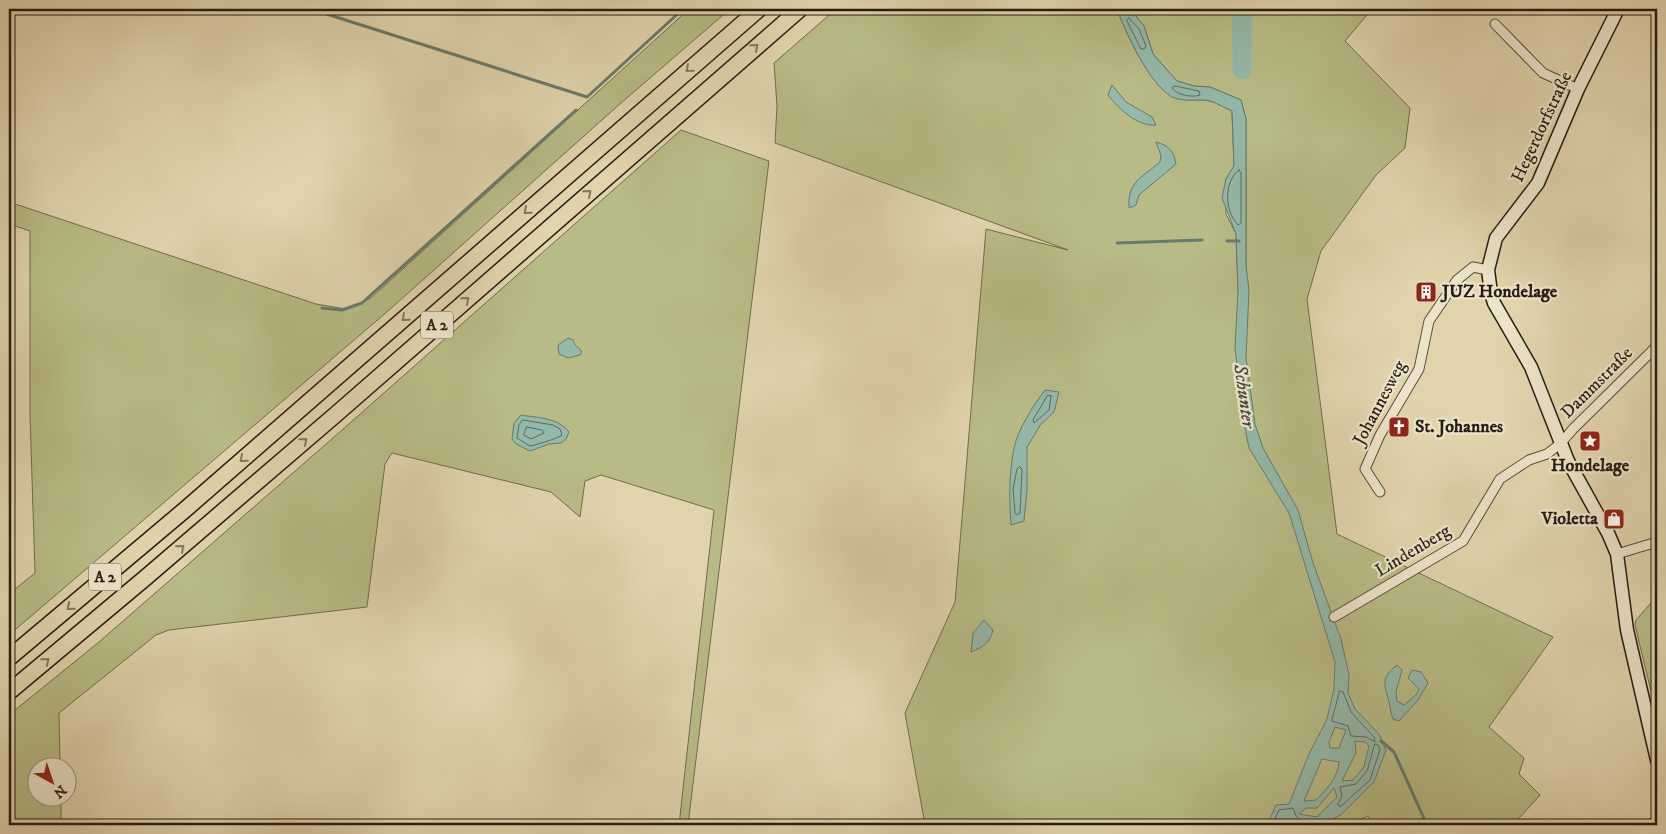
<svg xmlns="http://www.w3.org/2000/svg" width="1666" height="834" viewBox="0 0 1666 834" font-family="'IM FELL DW Pica',serif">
  <rect width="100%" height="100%" fill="#e1d4ad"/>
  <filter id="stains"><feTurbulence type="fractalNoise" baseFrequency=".004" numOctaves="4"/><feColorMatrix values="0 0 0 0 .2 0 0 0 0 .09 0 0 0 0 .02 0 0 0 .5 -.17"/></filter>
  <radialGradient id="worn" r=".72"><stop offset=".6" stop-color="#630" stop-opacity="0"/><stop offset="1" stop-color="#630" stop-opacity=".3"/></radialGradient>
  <path fill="#b8bb86" stroke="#706c4c" d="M689 9H730L621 103 388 311 9 635V594L35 573 30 415V231L9 224V202L316 304 346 309 371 298Z
    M836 9H1117C1126 33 1149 84 1172 96 1184 103 1198 98 1210 101 1217 103 1225 108 1232 111L1234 166 1226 179V214L1236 234 1238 290H1248L1246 266V119L1241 100 1210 87 1194 86 1177 81 1153 54 1144 26 1130 9H1372L1345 41 1410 108 1405 148 1376 175 1321 251 1307 299 1337 534 1553 637 1489 727 1524 758 1519 774 1540 795 1513 825H1373L1368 816 1347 825H925L905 713 955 602 986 229 1068 250 775 143 777 106 774 63Z
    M681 130 769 161 688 825H679L714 510 601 475 585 481 580 517 551 492 392 453 385 464 367 607 169 630 156 635 59 713 60 766H38V796L61 797V825H9V715L99 642 333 438Z
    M1657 596V716L1635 625 1636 620Z"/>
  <path fill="#94b8a9" stroke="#687a6d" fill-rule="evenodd" d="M1117 9H1130L1144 26 1153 54 1177 81 1194 86 1210 87 1241 100 1246 119V266L1249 290 1246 358 1255 424 1263 448 1298 510 1313 563 1341 639 1349 675 1348 693 1355 709 1379 734 1386 750 1374 782 1342 814 1322 825H1309L1310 820 1304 825H1267L1276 805 1289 804 1309 754 1327 719 1334 689 1335 662 1289 513 1249 448 1244 423 1235 348 1238 290 1236 234 1222 198 1226 179 1234 166 1232 111C1225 108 1217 103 1210 101 1198 98 1185 103 1172 97 1149 84 1126 33 1117 9ZM1335 727 1346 730 1339 748H1330L1329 742ZM1355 741 1365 742 1369 746 1364 767 1353 780 1342 781 1356 753ZM1322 759 1339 762C1338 777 1327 789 1316 800L1304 801ZM1334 788 1337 797 1317 817 1299 814 1306 808H1317Z
    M1112 85 1126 102 1152 117 1156 125C1138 127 1119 109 1108 95Z
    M1156 142C1168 145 1174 151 1176 164L1139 195 1136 205 1129 208C1127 181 1143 177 1160 162L1161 156Z
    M568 338 573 340C574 346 579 347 582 352L580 355 568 358 559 354 558 345Z
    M1045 390 1059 392 1054 412 1041 424 1027 447V490L1024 521 1011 525C1009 500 1009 474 1014 448 1018 429 1033 406 1045 390Z
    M521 415C538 418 557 417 569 432L566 439 561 443 549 444 530 451 516 444 512 439 514 423Z
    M984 620 993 630C990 643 983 647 971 652L973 633Z
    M1397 665 1402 670 1396 692 1397 701 1404 705 1416 695 1419 689 1408 678 1412 670 1421 672 1428 683 1418 700 1399 721 1393 719C1390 711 1390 703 1387 695 1383 679 1384 676 1397 665Z"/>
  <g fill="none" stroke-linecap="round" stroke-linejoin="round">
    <path stroke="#5e6a5e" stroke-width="1" d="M1129 18 1139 29 1146 46 1144 49H1141L1127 21Z
      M1175 86 1199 91 1200 95C1192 98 1177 95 1172 88Z
      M1239 170 1241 173V223L1238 225C1225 212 1223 182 1239 170Z
      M1051 396 1049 410 1034 423 1033 420 1047 396Z
      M523 420 553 425 560 429 562 435C559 438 536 445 530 446L517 438 519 425Z
      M527 427 542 430 544 433 531 439 524 435Z
      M1020 467 1022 469 1020 513 1017 515 1015 513 1013 489 1017 469Z
      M1340 691 1343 692 1351 712 1374 737 1375 742 1366 737 1351 736 1348 726 1332 721Z
      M1375 744 1378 745 1380 750 1370 780 1340 807 1338 804 1342 796 1340 787 1356 784 1367 771Z
      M1272 825 1279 810 1293 808 1296 816 1301 820V825"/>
    <path stroke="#687a6d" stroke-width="3" d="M311 9 587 97 683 9
      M1227 241H1239
      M1117 243 1202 240
      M322 308 342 310 362 303 576 110
      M1381 741 1394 752 1427 825"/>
    <path stroke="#94b8a9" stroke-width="19" d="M1242 9V70"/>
    <g stroke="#564a3a" stroke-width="11">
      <path id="street" d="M1495 24 1543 73 1578 89
        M1380 492 1365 469 1380 435 1419 369 1429 321 1457 280 1473 267 1488 270
        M1617 554 1657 542
        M1334 617 1463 541 1500 479 1529 460 1547 454 1560 444 1573 429 1657 346
        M1648 825 1657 821"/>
    </g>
    <g stroke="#271c13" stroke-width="15">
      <path id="secondary" d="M1618 9 1578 89 1538 183 1496 238 1488 270 1491 293 1494 303 1531 367 1568 461 1608 533 1617 554 1627 630 1657 760"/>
    </g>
    <g stroke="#271c13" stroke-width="18">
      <path id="highway" d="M9 658 187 508 759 9
        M9 692 144 579 334 416 800 9"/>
    </g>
    <use href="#street" stroke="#ece3ca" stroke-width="9"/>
    <use href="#secondary" stroke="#ece3ca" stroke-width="12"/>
    <use href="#highway" stroke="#e1d4ad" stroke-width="15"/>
  </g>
  <defs><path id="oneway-chevron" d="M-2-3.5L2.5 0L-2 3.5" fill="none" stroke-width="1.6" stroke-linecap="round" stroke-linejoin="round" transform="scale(1.25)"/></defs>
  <g stroke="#847860">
    <use href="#oneway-chevron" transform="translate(755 47) rotate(-41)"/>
    <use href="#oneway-chevron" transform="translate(689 69) rotate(139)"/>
    <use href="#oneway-chevron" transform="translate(588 193) rotate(-41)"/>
    <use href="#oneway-chevron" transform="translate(527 211) rotate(139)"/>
    <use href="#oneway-chevron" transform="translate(466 300) rotate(-41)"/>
    <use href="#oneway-chevron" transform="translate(405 318) rotate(139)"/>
    <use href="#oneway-chevron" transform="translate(304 441) rotate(-41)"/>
    <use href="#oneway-chevron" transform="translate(243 459) rotate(139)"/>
    <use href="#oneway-chevron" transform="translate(181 548) rotate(-41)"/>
    <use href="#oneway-chevron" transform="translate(70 607) rotate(140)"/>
    <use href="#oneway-chevron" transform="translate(46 661) rotate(-40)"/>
  </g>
  <defs>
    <g id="building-square" transform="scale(1.125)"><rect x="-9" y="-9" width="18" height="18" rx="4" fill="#8f2418" stroke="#ece3ca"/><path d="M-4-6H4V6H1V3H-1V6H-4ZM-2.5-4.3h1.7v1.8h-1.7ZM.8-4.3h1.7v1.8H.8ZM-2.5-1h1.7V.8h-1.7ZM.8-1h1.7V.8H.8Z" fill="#fff"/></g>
    <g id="church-square" transform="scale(1.125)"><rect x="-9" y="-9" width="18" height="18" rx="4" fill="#8f2418" stroke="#ece3ca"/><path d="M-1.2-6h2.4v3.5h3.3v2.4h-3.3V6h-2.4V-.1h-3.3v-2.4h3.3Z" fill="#fff"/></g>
    <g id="sight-square" transform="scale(1.125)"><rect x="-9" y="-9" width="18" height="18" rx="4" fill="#8f2418" stroke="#ece3ca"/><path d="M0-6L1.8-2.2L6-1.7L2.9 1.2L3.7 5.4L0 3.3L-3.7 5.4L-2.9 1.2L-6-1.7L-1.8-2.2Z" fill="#fff"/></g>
    <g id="shop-square" transform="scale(1.125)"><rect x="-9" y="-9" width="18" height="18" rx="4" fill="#8f2418" stroke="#ece3ca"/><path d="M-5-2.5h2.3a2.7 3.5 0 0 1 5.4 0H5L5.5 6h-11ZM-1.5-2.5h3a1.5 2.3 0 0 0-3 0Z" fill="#fff"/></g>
  </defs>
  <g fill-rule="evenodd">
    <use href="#building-square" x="1426" y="292"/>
    <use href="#church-square" x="1399" y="427"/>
    <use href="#sight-square" x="1590" y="441"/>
    <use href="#shop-square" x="1614" y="519"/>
  </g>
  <g text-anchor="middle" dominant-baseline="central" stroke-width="4.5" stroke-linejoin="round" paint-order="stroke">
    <g fill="#ece3ca" stroke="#62584a" stroke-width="1">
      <rect x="421" y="311.5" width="32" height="27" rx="4"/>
      <rect x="89" y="563.5" width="32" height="27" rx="4"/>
    </g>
    <g font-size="16" font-weight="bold" fill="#271c13">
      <text x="437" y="325">A 2</text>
      <text x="105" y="577">A 2</text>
    </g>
    <g font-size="18" fill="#271c13" stroke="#ece3ca">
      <text transform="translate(1542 127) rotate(-65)">Hegerdorfstraße</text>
      <text transform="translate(1597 383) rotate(-45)">Dammstraße</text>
      <text transform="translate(1380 403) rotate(-62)">Johannesweg</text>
      <text transform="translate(1413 551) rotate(-31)">Lindenberg</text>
    </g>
    <g font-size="18" font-weight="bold" fill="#271c13" stroke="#ece3ca" text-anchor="start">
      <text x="1442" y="292">JUZ Hondelage</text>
      <text x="1415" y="427">St. Johannes</text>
      <text x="1590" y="466" text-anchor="middle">Hondelage</text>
      <text x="1598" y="519" text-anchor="end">Violetta</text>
    </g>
    <g font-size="19" font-style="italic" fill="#484b40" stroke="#ece3ca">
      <text transform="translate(1244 396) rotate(82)">Schunter</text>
    </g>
  </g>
  <rect width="1666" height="834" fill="none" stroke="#e1d4ad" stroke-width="30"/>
  <rect x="10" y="10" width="1646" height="814" fill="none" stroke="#271c13" stroke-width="2.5"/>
  <rect x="15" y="15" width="1636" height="804" fill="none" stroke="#271c13"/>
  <g transform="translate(52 782) rotate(140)"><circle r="24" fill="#ece3ca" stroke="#9d9381"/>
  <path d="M0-4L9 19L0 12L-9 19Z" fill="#8f2418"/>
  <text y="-8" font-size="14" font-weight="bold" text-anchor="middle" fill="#271c13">N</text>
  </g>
  <rect width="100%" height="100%" filter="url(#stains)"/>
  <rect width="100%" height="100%" fill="url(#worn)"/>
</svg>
